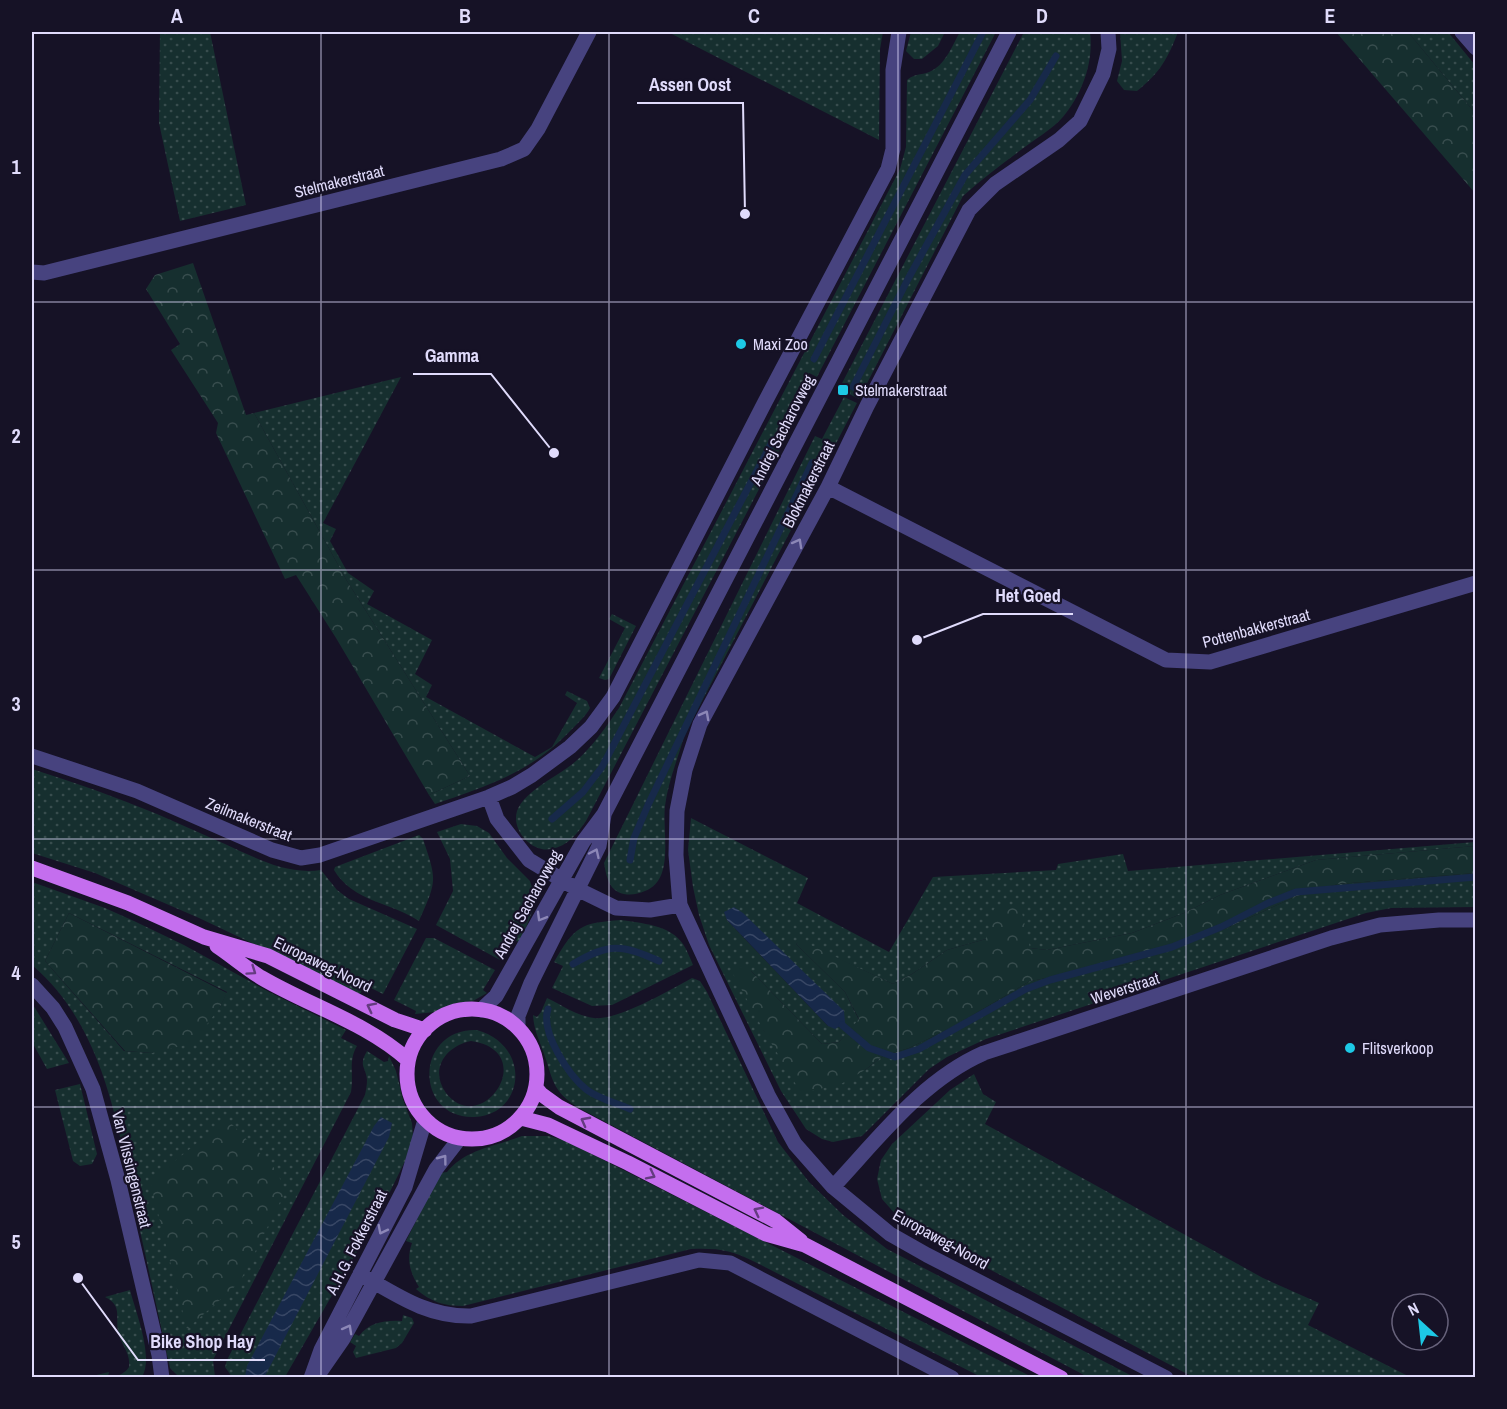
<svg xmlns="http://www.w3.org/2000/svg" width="1507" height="1409" viewBox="0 0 1507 1409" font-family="'Archivo Narrow',sans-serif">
  <defs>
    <pattern id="grass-dots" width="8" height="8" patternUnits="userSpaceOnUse" patternTransform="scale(1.5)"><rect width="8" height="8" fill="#162f2f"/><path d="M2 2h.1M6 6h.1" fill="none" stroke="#384d4e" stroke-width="1.8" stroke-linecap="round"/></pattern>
    <pattern id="forest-crowns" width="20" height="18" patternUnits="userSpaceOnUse" patternTransform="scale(1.5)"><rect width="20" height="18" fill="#162f2f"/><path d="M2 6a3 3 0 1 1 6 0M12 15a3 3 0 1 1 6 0" fill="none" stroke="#384d4e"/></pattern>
    <pattern id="water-waves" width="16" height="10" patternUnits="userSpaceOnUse" patternTransform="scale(1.5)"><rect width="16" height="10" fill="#17294a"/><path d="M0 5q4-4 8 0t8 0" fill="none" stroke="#384765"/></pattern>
  </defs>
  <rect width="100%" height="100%" fill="#161226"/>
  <path fill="url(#grass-dots)" fill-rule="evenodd" d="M160 32H210L246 205 180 221 159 123Z
    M668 32H883L880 49 879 140Z
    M911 32H945L938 46 922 59H914L906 51Z
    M960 32H996L819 373 817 377 809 373 785 419 793 424 586 821C577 834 568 846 551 849 532 853 511 830 517 811 525 790 559 776 576 761 593 746 606 727 619 708L900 169 906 147 907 80C916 72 924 76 933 70 946 63 953 44 960 32Z
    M1024 32H1090C1094 62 1082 95 1062 118 1053 128 1040 136 1029 144 1006 161 984 177 963 196L859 399 839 389Z
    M1120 32H1178C1168 58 1160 73 1137 91L1124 90 1117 81 1122 61Z
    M1408 32H1448L1475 65V113Z
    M401 377 323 523 336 529 330 541 348 573 374 591 367 604 432 640 415 674 432 685 426 697 535 757 552 747 577 703 565 695 567 691 587 701 590 708C586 716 578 723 572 729 532 772 488 786 435 804L429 795 470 776 347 581 254 413Z
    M844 397 857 403 685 734C678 758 668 782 665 806 662 832 675 880 645 891 636 895 627 896 618 892 608 887 606 874 604 863L815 436 822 439Z
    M612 614 636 626 609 679 605 680 599 678 625 628 609 619Z
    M32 769C74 782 116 797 157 814 180 824 202 834 225 844 256 858 286 875 321 870L337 890 349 899 417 929 383 994 365 985 360 994 199 918 95 873 32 853Z
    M691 818 808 878 797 903 889 952 933 877 1056 870 1058 864 1123 854 1128 871 1475 842V846L1316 860 1220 895 1184 913 1132 933 1047 950 1030 948 986 939 947 950 912 974 893 984 800 941 796 944 845 992 859 1020 839 1042 822 1044 751 971 764 1031 865 1070 883 1056 909 1048 951 1028 1030 981 1125 965 1227 928 1297 896 1338 884 1475 873V907L1391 908 1366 913 986 1039 947 1057 929 1069 862 1136 833 1142 822 1139 806 1129 781 1091 709 945 699 915 693 887 688 850ZM725 918 844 1011V1023L840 1027 828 1026Z
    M461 824 477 826 489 833 507 858 530 881 534 893V907L520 943 511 938 500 960 436 925 453 891 450 859 437 832Z
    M419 835 423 839C437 881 437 880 419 921 391 902 353 902 334 870L335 867Z
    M32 882 105 908 134 921 184 945 269 992 346 1030 341 1038 357 1046C348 1061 354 1075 351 1092L213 1360 215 1377H179L170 1368C158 1313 146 1258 134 1203 116 1117 102 1025 32 965ZM69 913 227 992 220 1007 152 1053 124 1051 45 961Z
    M621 920C640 923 671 925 683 944 687 950 690 958 693 965L612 1005 592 1006 552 988 563 966 554 962C575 926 580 923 621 920Z
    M426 938H434L495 970 483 990 487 993 473 1001 456 1003 435 1012 415 1014 416 1011 394 1000Z
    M692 978 700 981 707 992 778 1142 809 1182 843 1215 887 1249 1134 1377H1094L1084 1375 579 1108C551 1091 553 1078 543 1051 538 1037 534 1030 533 1015L537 1017 541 1012 547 998C562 1005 577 1016 594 1018 617 1021 670 990 692 978Z
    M32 1004 35 1008 69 1063 47 1069 32 1042Z
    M477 1030C533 1046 524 1116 474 1117 414 1119 414 1028 477 1030ZM471 1041C541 1051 482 1139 446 1093 429 1069 446 1046 471 1041Z
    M367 1051 384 1062 388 1061 389 1056 396 1071 403 1100 412 1123 413 1137 408 1155 381 1210 285 1377H232L225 1367 227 1360 365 1095C366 1090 367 1085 367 1080 366 1067 358 1066 367 1051Z
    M974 1074 983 1094 996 1102 985 1124 1263 1278 1319 1303 1308 1325 1410 1377H1193L904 1224 882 1199 877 1179 881 1160 892 1144 950 1090Z
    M80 1084 97 1154 92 1164 80 1166 73 1161 55 1090Z
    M522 1136H548L564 1140 1032 1377H981L755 1262C731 1250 718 1248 691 1249L463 1306C444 1306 431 1302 416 1289L419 1287C410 1273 406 1259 412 1243L406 1241 440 1173 447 1172C465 1149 496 1146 522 1136Z
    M130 1290C136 1313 154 1357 142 1377H88L109 1372 108 1377C116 1377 125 1374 129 1367 131 1352 120 1344 118 1331 115 1317 123 1306 105 1297Z
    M403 1315 412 1318 414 1323 402 1343 396 1348 356 1358 353 1352 356 1346 350 1342 355 1334 359 1336C370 1322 385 1320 402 1321Z"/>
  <path fill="url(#forest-crowns)" d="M1336 32H1408L1475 113V193Z
    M193 263 246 415 254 413 347 581 470 776 429 795 336 638 296 575 285 579 216 433 218 423 171 350 180 344 146 289 155 275Z
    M1475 846V873L1338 884 1297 896 1227 928 1125 965 1030 981 951 1028 909 1048 883 1056 865 1070 841 1084 801 1093 764 1031 732 972 741 967 751 971 822 1044 839 1042 859 1019 845 992 796 944 800 940 893 984 912 974 947 950 986 939 994 909 1020 904 1030 948 1047 950 1132 933 1184 913 1220 895 1316 860Z
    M69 913 227 993 220 1007 193 1043 152 1053 125 1051 45 961Z
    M227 1119 277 1171 285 1192 240 1282 187 1329 150 1181Z"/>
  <path fill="url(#water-waves)" d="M734 907 743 913 844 1011 845 1023 835 1029 828 1026 727 920 724 912Z
    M381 1117 392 1123 389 1137 266 1374 263 1377H245L247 1366 374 1126Z"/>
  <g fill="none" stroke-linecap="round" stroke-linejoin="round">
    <path stroke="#17294a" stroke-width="7" d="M814 359 983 32
      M853 387 908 279 965 175 1030 100 1056 56
      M552 819 583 792 602 767 773 440
      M630 860 634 838 648 805 812 463
      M573 964C609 943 621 944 659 961
      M548 1009C540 1032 569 1076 587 1090 599 1099 617 1103 630 1109
      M842 1025 869 1048 895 1057 919 1049 1026 989 1050 980 1172 947 1221 927 1268 903 1296 892 1476 877"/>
    <path stroke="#47437f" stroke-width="15" d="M1108 32 1109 49 1103 74 1080 121 1059 140 995 184 969 210 867 406 828 487 700 724 685 770 677 811 676 855 680 905 768 1095 795 1144 833 1187 890 1234 927 1255 1166 1378
      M1462 32 1476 48
      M32 272 44 273 501 159 524 149 538 129 589 32
      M828 487 1166 660 1210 662 1476 583
      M32 756 137 791 272 850 301 858 320 855 489 797 512 787 532 775 570 747 591 727 613 697 765 402 888 169 893 149V70L899 32
      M489 797 497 819 529 860 577 889 616 908 650 910 680 905
      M32 985 53 1008 65 1027 93 1089 118 1180 159 1355 162 1378
      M481 1010 496 996 583 842 604 814 1009 32
      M518 1027V1016L531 983 599 846 604 815
      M833 1187C878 1139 922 1080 984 1053L1331 938 1380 925 1439 920H1476
      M360 1274C397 1295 427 1317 471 1316L699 1260 730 1263 952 1378
      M318 1375 343 1339 436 1169 460 1138
      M311 1378 321 1350 405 1187 425 1120"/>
    <path stroke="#c46eee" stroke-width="15" d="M32 868 128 903 204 937 268 956 395 1020 425 1030
      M217 946C232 956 247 969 262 978 310 1006 367 1023 408 1060
      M407 1074a65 65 0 1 1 130 0a65 65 0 1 1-130 0Z
      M536 1088 541 1094 559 1107 776 1221 801 1241
      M521 1118 548 1125 628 1163 766 1234 805 1245 1061 1378"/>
  </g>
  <defs><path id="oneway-chevron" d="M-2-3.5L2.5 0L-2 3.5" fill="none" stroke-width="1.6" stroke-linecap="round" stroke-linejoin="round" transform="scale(1.5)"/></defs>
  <g stroke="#8c87b7">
    <use href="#oneway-chevron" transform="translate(798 543) rotate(-61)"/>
    <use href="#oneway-chevron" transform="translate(705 715) rotate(-62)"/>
    <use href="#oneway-chevron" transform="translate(595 853) rotate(-65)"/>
    <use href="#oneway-chevron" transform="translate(541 917) rotate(120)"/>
    <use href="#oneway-chevron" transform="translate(443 1159) rotate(-53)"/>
    <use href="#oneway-chevron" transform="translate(382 1230) rotate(117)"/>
    <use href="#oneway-chevron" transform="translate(348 1329) rotate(-61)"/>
  </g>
  <g stroke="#643b80">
    <use href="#oneway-chevron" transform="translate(252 971) rotate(35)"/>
    <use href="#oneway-chevron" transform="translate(371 1007) rotate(-153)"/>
    <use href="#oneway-chevron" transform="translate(585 1121) rotate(-152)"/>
    <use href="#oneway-chevron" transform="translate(651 1175) rotate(27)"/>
    <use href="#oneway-chevron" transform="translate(758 1211) rotate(-153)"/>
  </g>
  <path fill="none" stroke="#e0dbfb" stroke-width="1.5" stroke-opacity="0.55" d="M321 32V1378M609 32V1378M898 32V1378M1186 32V1378M32 302H1476M32 570H1476M32 839H1476M32 1107H1476"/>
  <g fill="#1dc9e5" stroke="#161226" stroke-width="2">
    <circle cx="741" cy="344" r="6"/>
    <rect x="837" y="384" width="12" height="12" rx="3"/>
    <circle cx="1350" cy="1048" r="6"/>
  </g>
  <g text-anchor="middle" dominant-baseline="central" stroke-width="4.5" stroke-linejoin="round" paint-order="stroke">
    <g font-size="16" fill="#e0dbfb" stroke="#161226">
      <text transform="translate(339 181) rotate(-14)">Stelmakerstraat</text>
      <text transform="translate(782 430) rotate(-63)">Andrej Sacharovweg</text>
      <text transform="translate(808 484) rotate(-63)">Blokmakerstraat</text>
      <text transform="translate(1256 628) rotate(-15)">Pottenbakkerstraat</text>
      <text transform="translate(249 819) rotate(22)">Zeilmakerstraat</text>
      <text transform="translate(527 904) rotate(-61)">Andrej Sacharovweg</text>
      <text transform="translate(323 964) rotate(26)">Europaweg-Noord</text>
      <text transform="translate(1125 988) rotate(-18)">Weverstraat</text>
      <text transform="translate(132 1169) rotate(76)">Van Vlissingenstraat</text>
      <text transform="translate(941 1239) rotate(29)">Europaweg-Noord</text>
      <text transform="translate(356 1242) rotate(-63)">A.H.G. Fokkerstraat</text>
    </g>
    <g font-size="16" fill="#e0dbfb" stroke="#161226" text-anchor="start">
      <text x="753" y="344">Maxi Zoo</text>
      <text x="855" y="390">Stelmakerstraat</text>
      <text x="1362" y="1048">Flitsverkoop</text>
    </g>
  </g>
  <path fill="none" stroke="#e0dbfb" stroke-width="2" d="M745 214L743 103H637M554 453L491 374H413M917 640L983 614H1073M78 1278L138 1360H265"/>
  <g fill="#e0dbfb" stroke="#161226" stroke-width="2">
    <circle cx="745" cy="214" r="6"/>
    <circle cx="554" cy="453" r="6"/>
    <circle cx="917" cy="640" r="6"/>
    <circle cx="78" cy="1278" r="6"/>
  </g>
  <g font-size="18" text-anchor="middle" font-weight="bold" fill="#e0dbfb" stroke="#161226" stroke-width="4.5" stroke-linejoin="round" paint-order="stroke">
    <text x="690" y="91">Assen Oost</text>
    <text x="452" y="362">Gamma</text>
    <text x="1028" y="602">Het Goed</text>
    <text x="202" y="1348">Bike Shop Hay</text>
  </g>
  <rect width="1507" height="1409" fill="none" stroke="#161226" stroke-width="66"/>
  <g transform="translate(1420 1322) rotate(333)"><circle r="28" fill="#161226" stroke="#67627b" stroke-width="1.5"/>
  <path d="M0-4.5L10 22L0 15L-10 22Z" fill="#1dc9e5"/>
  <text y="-9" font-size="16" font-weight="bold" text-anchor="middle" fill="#e0dbfb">N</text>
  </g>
  <rect x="33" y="33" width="1441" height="1343" fill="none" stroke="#e0dbfb" stroke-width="2"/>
  <g font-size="20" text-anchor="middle" font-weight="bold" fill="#e0dbfb">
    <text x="177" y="23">A</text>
    <text x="465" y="23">B</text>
    <text x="754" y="23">C</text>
    <text x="1042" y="23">D</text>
    <text x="1330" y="23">E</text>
    <text x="16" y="174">1</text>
    <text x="16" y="443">2</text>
    <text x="16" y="711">3</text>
    <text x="16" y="980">4</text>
    <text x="16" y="1249">5</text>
  </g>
</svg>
